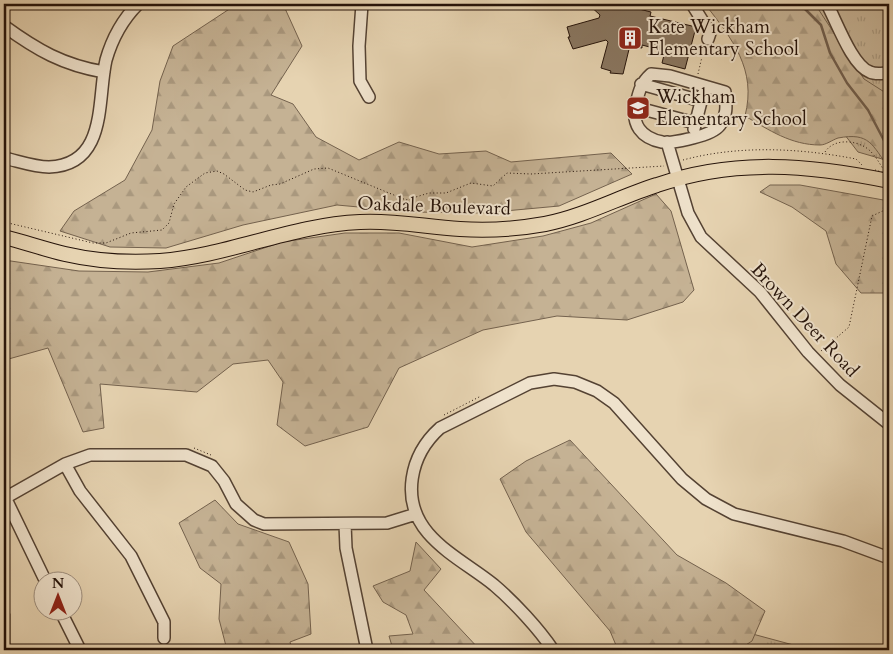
<svg xmlns="http://www.w3.org/2000/svg" width="893" height="654" viewBox="0 0 893 654" font-family="Cardo,serif">
  <defs>
    <pattern id="grass-tufts" width="24" height="20" patternUnits="userSpaceOnUse" patternTransform="scale(1.25)"><rect width="24" height="20" fill="#c5b294"/><path d="M3 7l-1-3M5 7V3M7 7l1-3M15 17l-1-3M17 17v-4M19 17l1-3" fill="none" stroke="#a9987e"/></pattern>
    <pattern id="forest-firs" width="22" height="20" patternUnits="userSpaceOnUse" patternTransform="scale(1.25)"><rect width="22" height="20" fill="#c5b294"/><path d="M5 1l3.5 6h-7zM16 11l3.5 6h-7z" fill="#a9987e"/></pattern>
  </defs>
  <rect width="100%" height="100%" fill="#e6d3b1"/>
  <filter id="stains"><feTurbulence type="fractalNoise" baseFrequency=".004" numOctaves="4"/><feColorMatrix values="0 0 0 0 .2 0 0 0 0 .09 0 0 0 0 .02 0 0 0 .5 -.17"/></filter>
  <radialGradient id="worn" r=".72"><stop offset=".6" stop-color="#630" stop-opacity="0"/><stop offset="1" stop-color="#630" stop-opacity=".3"/></radialGradient>
  <path fill="url(#grass-tufts)" stroke="#74624e" d="M744 4H889V161L858 152Z
    M708 622 812 650H712Z"/>
  <path fill="url(#forest-firs)" stroke="#74624e" d="M237 4H283L302 46 271 95 293 104 316 137 359 160 399 142 439 154 486 151 511 162 611 153 632 174 559 206 483 213 413 212 337 205 243 225 166 248 110 247 60 231 74 211 125 180 152 130 160 81 173 46Z
    M705 4H815L864 79 889 95V168C872 145 870 132 838 138 832 140 826 145 820 145 791 145 769 130 745 116 757 69 732 39 705 4Z
    M770 185H800L889 201V293H861L836 264 826 231 792 207 760 192Z
    M656 194 671 211 694 290 683 302 627 320 557 316 483 330 399 368 368 427 305 446 277 425 283 382 268 360 233 364 197 392 100 384 104 428 83 432 48 348 5 360 4 358V260L79 271 148 272 219 263 282 242 345 233H399L472 247 543 236 591 223Z
    M570 440 677 555 726 583 765 611 752 641 738 650H618L610 631 526 532 500 479 526 461Z
    M215 500 238 524 289 542 308 584 311 634 290 642 292 650H227L219 619 221 584 200 568 179 523Z
    M416 542 441 569 424 590 480 650H398L392 646 389 636 413 634 406 615 383 602 373 586 410 571Z
    M4 603 10 614V650H4Z"/>
  <g fill="none" stroke-linecap="round" stroke-linejoin="round">
    <path stroke="#715e4c" stroke-width="2.5" d="M800 4 821 25 830 53 847 83 868 110 889 150"/>
  </g>
  <path fill="#897660" stroke="#241209" d="M588 4H641L639 9 651 12 650 16 696 27 685 69 662 63 665 51 642 45V48L636 47 637 43 631 41 623 74 610 73 611 71 601 68 608 42 606 40 573 49 568 37H570L567 27 599 18 600 15Z"/>
  <g fill="none" stroke-linecap="round" stroke-linejoin="round">
    <g stroke="#544233" stroke-width="14">
      <path id="minor" d="M362 4 359 46 360 81 369 97
        M692 4 710 33 708 39
        M827 4C836 20 852 66 870 72 876 75 883 73 889 73
        M4 26C37 50 63 65 104 72
        M651 74 670 76 725 92C726 104 728 114 720 125 715 132 701 136 693 138 684 140 671 144 662 142 641 138 631 124 636 104 639 91 641 83 651 74Z
        M641 84 701 101
        M635 107 695 123
        M694 129 703 94
        M667 142 688 213 701 237 760 292 808 352 840 385 889 424
        M4 158C18 161 34 167 49 167 108 165 97 99 106 60 112 39 123 19 138 4
        M65 464 80 491 131 556 164 622V638
        M4 495 46 582
        M5 498 65 464 90 455H186L212 466 224 481 236 504 254 520 264 524 387 523 416 514
        M345 524 346 548 367 650
        M61 612 80 650
        M553 650C539 629 514 602 494 585 473 568 446 554 428 533 400 500 410 455 440 428L530 383 554 379 575 382 597 391 614 403 682 479 706 499 734 514 843 541 889 558"/>
    </g>
    <g stroke="#241209" stroke-width="16">
      <path id="major" d="M4 237C24 242 44 249 65 254 95 261 129 263 160 261 228 256 291 225 360 222 394 220 426 227 460 229 488 231 517 229 545 224 585 216 619 197 657 185 735 158 810 165 889 181"/>
    </g>
    <path stroke="#241209" stroke-width="1" stroke-dasharray="1 2.5" stroke-linecap="butt" d="M698 74 704 48
      M825 152C834 138 856 140 868 149 874 154 879 162 883 169
      M683 160C739 145 799 148 856 159L862 165
      M4 222 93 243H106L131 233 162 230 169 223 174 204 186 187 205 173 217 171 224 174 245 190 253 192 271 185 280 184 314 169 328 168 406 200 429 193H446L471 183 493 186 507 173 531 174 664 166
      M821 351 849 327 872 216 889 208
      M444 415 481 396
      M194 448 211 455
      M4 480 8 485"/>
    <use href="#minor" stroke="#efe2cc" stroke-width="11"/>
    <use href="#major" stroke="#e6d3b1" stroke-width="14"/>
    <path stroke="#241209" stroke-width="1" stroke-dasharray="1 2.5" stroke-linecap="butt" d="M875 170 889 174"/>
  </g>
  <defs>
    <g id="building-square" transform="scale(1.25)"><rect x="-9" y="-9" width="18" height="18" rx="4" fill="#8f2418" stroke="#efe2cc"/><path d="M-4-6H4V6H1V3H-1V6H-4ZM-2.5-4.3h1.7v1.8h-1.7ZM.8-4.3h1.7v1.8H.8ZM-2.5-1h1.7V.8h-1.7ZM.8-1h1.7V.8H.8Z" fill="#fff"/></g>
    <g id="school-square" transform="scale(1.25)"><rect x="-9" y="-9" width="18" height="18" rx="4" fill="#8f2418" stroke="#efe2cc"/><path d="M0-5L7-2L0 1L-7-2ZM-4 1L0 2.5L4 1V4Q0 6-4 4Z" fill="#fff"/></g>
  </defs>
  <g fill-rule="evenodd">
    <use href="#building-square" x="630" y="38"/>
    <use href="#school-square" x="638" y="108"/>
  </g>
  <g text-anchor="middle" dominant-baseline="central" stroke-width="4" stroke-linejoin="round" paint-order="stroke">
    <g font-size="19" fill="#241209" stroke="#efe2cc" text-anchor="start">
      <text x="648" y="27">Kate Wickham<tspan x="648" dy="22">Elementary School</tspan></text>
      <text x="656" y="97">Wickham<tspan x="656" dy="22">Elementary School</tspan></text>
    </g>
    <g font-size="19" fill="#241209" stroke="#efe2cc">
      <text transform="translate(434 206) rotate(2)">Oakdale Boulevard</text>
      <text transform="translate(805 320) rotate(47)">Brown Deer Road</text>
    </g>
  </g>
  <rect width="893" height="654" fill="none" stroke="#e6d3b1" stroke-width="20"/>
  <rect x="5" y="5" width="883" height="644" fill="none" stroke="#241209" stroke-width="2.5"/>
  <rect x="10" y="10" width="873" height="634" fill="none" stroke="#241209"/>
  <g transform="translate(58 596)"><circle r="24" fill="#efe2cc" stroke="#9e8f7e"/>
  <path d="M0-4L9 19L0 12L-9 19Z" fill="#8f2418"/>
  <text y="-8" font-size="14" font-weight="bold" text-anchor="middle" fill="#241209">N</text>
  </g>
  <rect width="100%" height="100%" filter="url(#stains)"/>
  <rect width="100%" height="100%" fill="url(#worn)"/>
</svg>
